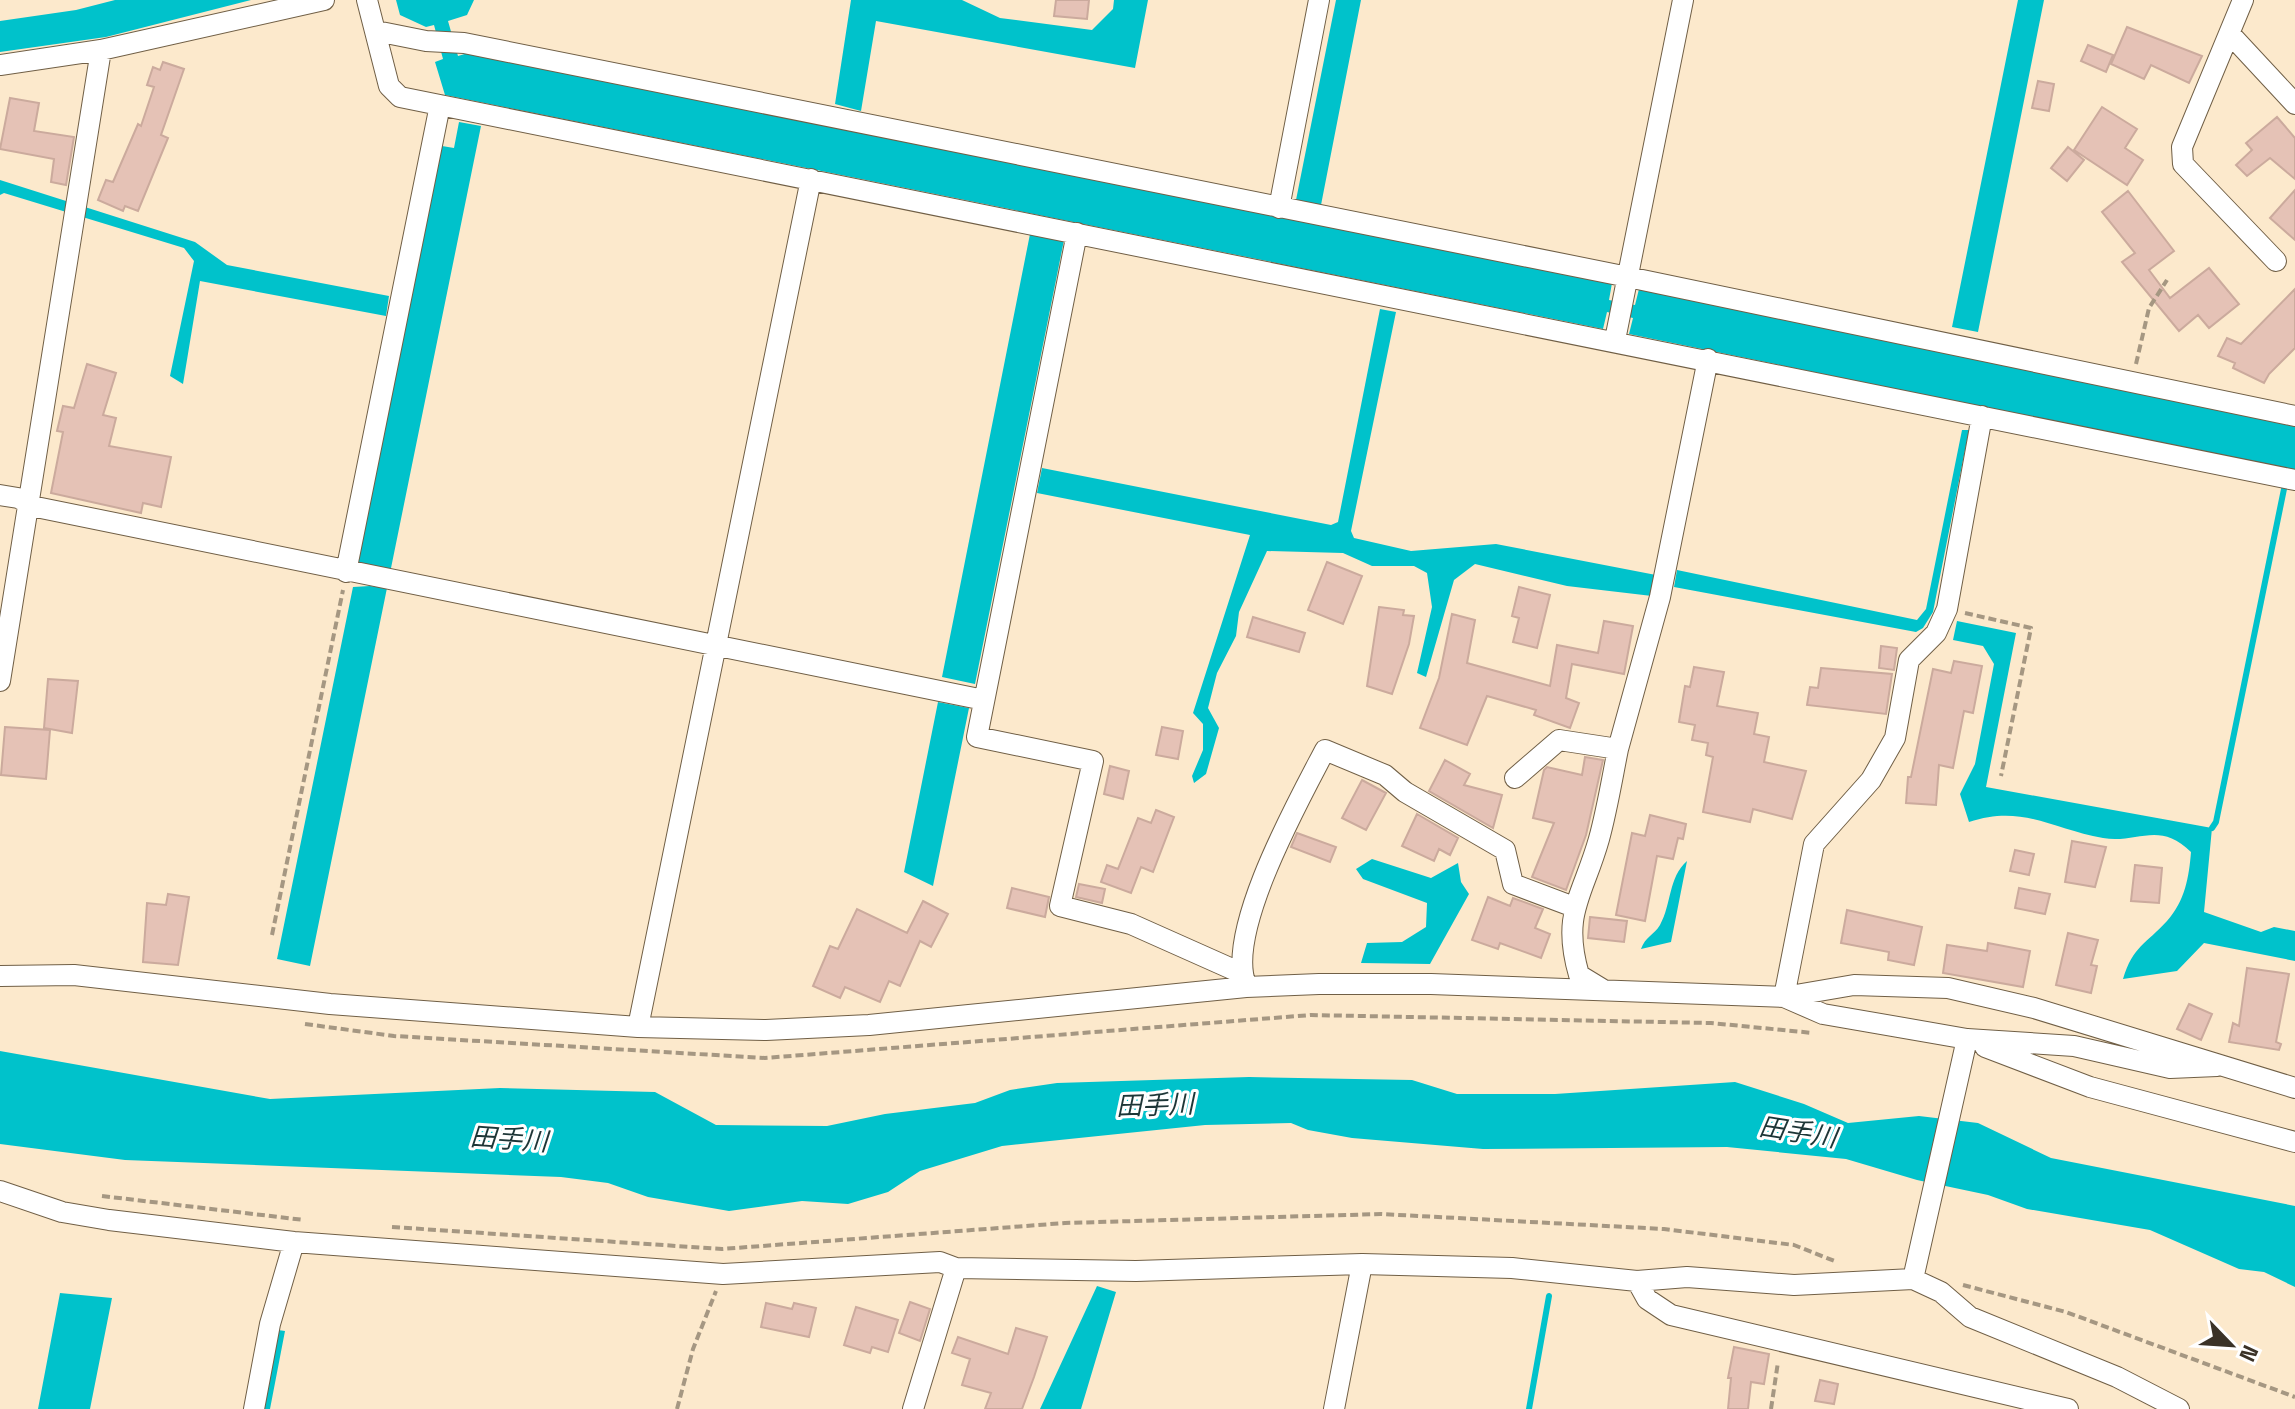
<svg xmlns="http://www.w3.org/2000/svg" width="2295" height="1409" viewBox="0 0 2295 1409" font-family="'Space Grotesk','Noto Sans JP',sans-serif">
  <rect width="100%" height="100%" fill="#fce9cc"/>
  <path fill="#00c2cb" d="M115 0H251L106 37 0 52V21L76 10Z
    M396 0H474L467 15 448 21 458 56 468 53 1612 283 1609 300 1635 305 1639 289 2295 424V471L1629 334 1633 318 1607 312 1603 329 445 95 435 62 443 59 434 25 426 27 400 15Z
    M851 0H962L1000 18 1092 30 1113 9 1114 0H1148L1135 68 876 21 861 111 835 104Z
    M1336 0H1361L1321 205 1296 200Z
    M2018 0H2044L1978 332 1952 327Z
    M459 122 481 126 390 573 358 562 442 146 454 148Z
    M0 180 195 242 227 265 389 296 386 316 200 281 183 384 170 376 194 261 184 248 4 193 0 195Z
    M1030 234 1064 240 975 684 942 677Z
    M1380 309 1396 312 1351 531 1354 538 1411 551 1496 544 1656 575 1652 596 1567 586 1475 564 1454 580 1426 677 1417 673 1432 607 1427 573 1414 566H1372L1343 553 1267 551 1239 612 1236 636 1217 673 1208 708 1219 728 1206 774 1194 783 1192 776 1203 750V724L1193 713 1250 535 1037 493 1042 468 1331 525 1338 522Z
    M1962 430H1969L1933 612 1923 628 1916 632 1674 587 1677 570 1917 620 1926 609Z
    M370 586 387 588 310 966 277 959 353 587Z
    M1957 621 2016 633 1986 787 2212 828 2204 912 2261 932 2274 927 2295 931V961L2204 943 2177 971 2123 979C2133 946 2146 944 2167 921 2185 901 2189 877 2191 852 2159 820 2137 844 2103 838 2052 829 2022 804 1969 822L1960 794 1975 764 1994 664 1983 646 1953 640Z
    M938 702 969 708 933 886 904 872Z
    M1372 859 1431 878 1458 863 1461 882 1469 894 1430 964 1361 963 1367 943 1402 942 1426 927 1427 903 1363 879 1356 869Z
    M1687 861 1671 942 1641 949C1645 937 1654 935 1660 925 1672 903 1668 878 1687 861Z
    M0 1051 270 1099 500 1088 655 1092 716 1125 827 1126 885 1114 975 1103 1010 1090 1057 1083 1249 1077 1412 1080 1457 1094H1555L1735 1082 1804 1104 1848 1123 1919 1116 1978 1123 2051 1158 2295 1206V1287L2264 1272 2239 1269 2150 1230 2027 1209 1988 1195 1917 1180 1846 1159 1727 1147 1483 1149 1352 1138 1308 1130 1291 1123 1205 1125 1002 1146 920 1171 888 1192 848 1204 802 1201 729 1211 648 1197 608 1183 561 1177 125 1160 0 1144Z
    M1097 1286 1116 1292 1081 1409H1040Z
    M60 1293 112 1298 90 1409H38Z
    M278 1330 285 1331 270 1409H263Z"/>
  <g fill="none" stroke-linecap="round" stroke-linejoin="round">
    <path stroke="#00c2cb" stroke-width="6" d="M2212 828 2216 822 2284 489
      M1529 1409 1549 1296"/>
  </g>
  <path fill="#e5c2b6" stroke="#cbaa9d" stroke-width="2" d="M1056 0H1089L1087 19 1054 16Z
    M2127 27 2202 56 2189 83 2151 65 2144 79 2111 64Z
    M2088 45 2113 55 2106 72 2081 61Z
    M163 62 184 69 161 135 168 138 138 211 125 206 123 211 98 200 106 180 113 182 138 124 141 126 154 87 147 85 153 67 160 70Z
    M2038 81 2054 84 2049 111 2032 108Z
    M10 98 39 103 34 131 74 137 66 185 51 182 54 159 0 149Z
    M2102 107 2137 129 2125 148 2143 160 2127 185 2074 150Z
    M2277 117 2295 138V179L2270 158 2247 176 2236 165 2252 150 2246 143Z
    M2068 147 2084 160 2067 181 2051 168Z
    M2295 190V240L2270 218Z
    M2128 191 2174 251 2149 270 2170 298 2209 268 2239 304 2209 328 2198 315 2179 331 2122 262 2135 253 2102 212Z
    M2295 289V348L2269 374 2264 383 2233 368 2235 363 2218 356 2227 338 2241 344Z
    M87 364 116 373 103 415 116 418 109 446 171 457 161 507 143 503 141 513 51 493 63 432 57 431 63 406 74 408Z
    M1327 562 1362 576 1343 624 1308 610Z
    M1519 587 1550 595 1537 648 1513 642 1519 618 1512 616Z
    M1379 607 1404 610 1403 615 1414 616 1409 644 1392 694 1367 686Z
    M1452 614 1475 620 1467 663 1550 686 1557 645 1598 653 1604 621 1633 626 1624 674 1572 664 1566 698 1579 703 1570 728 1534 715 1536 710 1487 696 1467 745 1420 728 1439 678Z
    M1253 617 1305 633 1299 652 1247 637Z
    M1881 646 1897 648 1894 670 1879 668Z
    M1954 661 1982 666 1973 713 1964 711 1953 768 1939 765 1936 805 1906 803 1908 777H1911L1933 669 1951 673Z
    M1694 667 1724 672 1717 706 1758 713 1754 734 1769 737 1764 762 1806 771 1792 819 1753 809 1750 822 1703 812 1713 757 1706 755 1708 743 1692 740 1695 725 1679 722 1685 686 1690 687Z
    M1821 668 1892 674 1886 714 1807 705 1810 687 1818 688Z
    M48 679 78 681 72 733 44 728Z
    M5 727 50 730 46 779 1 775Z
    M1162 727 1183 731 1178 759 1156 755Z
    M1585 757 1603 760 1586 835 1566 890 1532 877 1554 823 1533 818 1544 770 1547 767 1582 775Z
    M1445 760 1470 774 1464 785 1502 795 1493 828 1429 791Z
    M1110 766 1129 771 1123 799 1104 794Z
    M1362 780 1386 793 1366 830 1342 818Z
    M1156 810 1174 817 1153 872 1141 867 1131 893 1101 882 1107 865 1118 869 1138 818 1151 823Z
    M1417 814 1458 838 1450 855 1439 849 1434 861 1402 846Z
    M1650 815 1686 824 1683 839 1678 838 1673 859 1657 856 1645 921 1616 915 1632 833 1645 836Z
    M1297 833 1336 847 1330 862 1291 847Z
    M2072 841 2106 847 2095 887 2065 882Z
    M2015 850 2034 854 2029 875 2010 871Z
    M2135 865 2162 868 2159 903 2131 901Z
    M1079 884 1105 889 1102 903 1076 897Z
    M1012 888 1049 897 1045 917 1007 908Z
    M2019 888 2050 894 2045 914 2015 908Z
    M168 894 189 897 178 965 143 962 147 903 166 905Z
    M1488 897 1510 906 1513 898 1543 909 1535 928 1550 934 1541 958 1500 943 1498 949 1472 940Z
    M923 901 948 914 931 947 920 941 900 986 889 981 880 1002 845 987 840 998 813 986 830 946 838 949 857 909 907 933Z
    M1847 910 1922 927 1914 965 1888 960 1889 952 1841 943Z
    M1590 917 1627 921 1624 942 1588 938Z
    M2068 933 2098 940 2091 965 2097 966 2091 993 2056 985Z
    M1988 943 2030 951 2023 987 1943 973 1947 945 1987 951Z
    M2247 968 2289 974 2276 1042 2281 1044 2279 1050 2229 1042 2233 1023 2239 1026Z
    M2189 1004 2212 1014 2201 1040 2177 1029Z
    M910 1302 930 1309 920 1341 899 1333Z
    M766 1303 792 1309 794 1303 816 1308 809 1337 761 1327Z
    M856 1307 898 1320 888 1352 872 1347 870 1353 844 1345Z
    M1016 1328 1047 1337 1034 1377 1022 1409H985L991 1393 962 1385 970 1359 952 1353 958 1337 1008 1354Z
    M1734 1347 1769 1354 1764 1384 1751 1382 1748 1409H1728L1731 1378H1728Z
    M1820 1380 1838 1384 1834 1404 1815 1401Z"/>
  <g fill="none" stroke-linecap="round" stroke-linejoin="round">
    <g stroke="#705f46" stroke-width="22">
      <path id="minor" d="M367 0 389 86 400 97 2295 480
        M2243 0 2182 147 2183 164 2276 261
        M376 31 426 41 464 43 1628 277 2295 416
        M2230 34 2295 104
        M0 65 101 50 324 0
        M1279 208 1319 0
        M1077 233 977 737 1093 761 1060 906 1131 924 1241 973
        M1615 340 1683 0
        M1982 416 1947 609 1936 633 1909 660 1895 738 1871 780 1814 844 1784 997 1854 985 1948 988 2034 1008 2295 1088
        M0 495 18 498 36 507 984 700
        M346 572 440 105
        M0 681 101 50
        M1618 749 1660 597 1708 359
        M1515 778 1559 740 1618 749C1612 779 1607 810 1599 839 1583 896 1561 913 1579 975L1602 989
        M0 976 74 975 330 1004 638 1027 766 1030 869 1025 1246 987 1319 984H1431L1784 997 1823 1014 1967 1039 2074 1046 2170 1068 2217 1066
        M1246 985C1225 932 1299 800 1325 750L1385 775 1405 792 1505 850 1513 884 1574 907
        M638 1027 811 179
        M1985 1047 2090 1087 2295 1142
        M0 1191 62 1212 109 1220 294 1242 723 1274 940 1262 956 1268 1136 1271 1362 1264 1512 1268 1637 1281 1687 1277 1794 1285 1913 1279 1941 1292 1970 1317 2117 1377 2179 1409
        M1913 1279 1967 1039
        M1637 1281 1647 1299 1671 1315 2068 1409
        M254 1409 270 1324 294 1242
        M913 1409 956 1268
        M1334 1409 1362 1264"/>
    </g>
    <path stroke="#a59782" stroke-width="4" stroke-dasharray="8 4" stroke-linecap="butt" d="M2136 364 2149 308 2167 280
      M1965 613 2031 628 2001 776
      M272 935 343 590
      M305 1024 394 1036 765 1058 1311 1015 1711 1023 1813 1033
      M102 1196 304 1220
      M392 1227 722 1249 1065 1223 1381 1214 1664 1229 1794 1245 1837 1262
      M1963 1285 2066 1312 2295 1397
      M677 1409 693 1349 716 1291
      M1771 1409 1778 1362"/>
    <use href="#minor" stroke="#fff" stroke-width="20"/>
  </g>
  <g text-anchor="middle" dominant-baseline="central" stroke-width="6" stroke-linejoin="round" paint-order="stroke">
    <g font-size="26" font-style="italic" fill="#1d3637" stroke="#fff">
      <text transform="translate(1155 1105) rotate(-2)">田手川</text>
      <text transform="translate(1798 1132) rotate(9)">田手川</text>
      <text transform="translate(509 1139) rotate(4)">田手川</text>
    </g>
  </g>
  <g transform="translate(2231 1345) rotate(115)" stroke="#ffffff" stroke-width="6" paint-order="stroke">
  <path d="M0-6L14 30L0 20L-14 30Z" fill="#3a3227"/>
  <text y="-12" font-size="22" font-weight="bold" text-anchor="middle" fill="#3a3227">N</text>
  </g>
</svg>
